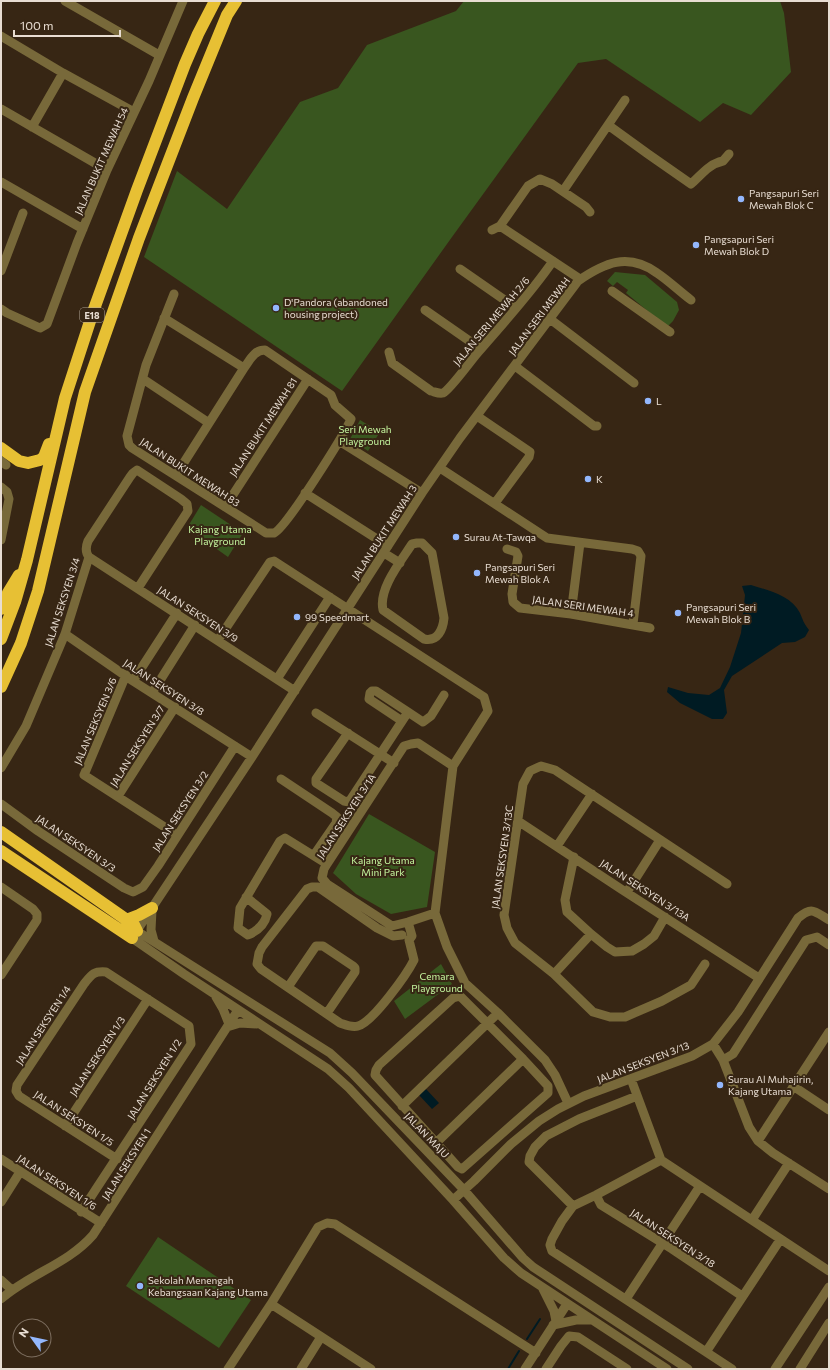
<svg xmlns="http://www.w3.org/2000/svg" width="830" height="1370" viewBox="0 0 830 1370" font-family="Commissioner,sans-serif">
  <rect width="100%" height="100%" fill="#372614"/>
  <path fill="#39561f" d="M464 1H780L784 13 791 72 751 115 723 103 700 122 606 59 578 63 452 237 342 391 144 257 177 171 227 209 300 102 338 88 367 45 456 11Z
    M615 272 645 275 677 302 679 310 673 321 667 327 626 293 628 290 617 282 613 286 607 281Z
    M360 420 380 432 368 451 350 439Z
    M201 505 243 533 228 557 187 528Z
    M369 814 435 852 427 907 391 914 356 894 333 873Z
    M441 964 452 984 405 1019 394 1001Z
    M158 1237 251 1300 219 1348 126 1286Z"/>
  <path fill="#001b23" d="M751 585C767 590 791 595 800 613 803 620 803 622 809 630L805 637 795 642 782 643 732 676 724 690 727 713 723 719H712L680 703 667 692 668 687 688 693 709 695 720 688 730 667 741 633 745 595 742 586Z
    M426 1089 439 1103 432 1109 419 1095Z"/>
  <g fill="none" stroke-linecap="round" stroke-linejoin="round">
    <path stroke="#001b23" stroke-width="2" d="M527 1339 540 1319
      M508 1369 519 1351"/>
    <path stroke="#78693a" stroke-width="9" d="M65 1 159 55
      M1 36 63 73 134 112
      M1 109 107 170
      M608 125 648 154 691 184C702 174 709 164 723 161L729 154
      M32 127 63 73
      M1 182 83 229
      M563 191 625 100
      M500 226 528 186 540 179 552 184 586 207 590 212
      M492 230 500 226 580 279
      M460 269 516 308
      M1 271 23 213
      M612 291 670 332
      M174 294 146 365 127 436 129 445 132 448 249 522 266 533H274C286 528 344 435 351 419L335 405 331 395 265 350C254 350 250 360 244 368L176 475
      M1 309 7 313 40 328 47 324 77 243 107 170 149 81 183 1
      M425 310 481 349
      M164 318 244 368
      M550 319 634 383
      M389 352 392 363 431 391C435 392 439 394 443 393 451 389 473 357 481 349 506 320 531 293 553 261
      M515 366 594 426H597
      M143 379 209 423
      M477 416 530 452 529 457 495 503
      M339 441 422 493
      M1 461 6 465
      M440 468 547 538 632 549 638 551 641 556 633 624
      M1 487 7 492 9 499 1 540
      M305 493 388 546
      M225 507 308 379
      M417 543H422L432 553 444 618C443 629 438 642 424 639L383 610C378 589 401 561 412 544Z
      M507 549 516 552 518 556 512 594 513 602 520 608 571 614 650 628
      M384 553 400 563
      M89 557 295 691
      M571 614 580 543
      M65 634 133 681 252 757
      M218 640 270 562 274 561 484 697 488 711 453 766 435 913 447 947 465 983 498 1013 545 1060 555 1075 568 1103
      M126 675 84 775 177 835
      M277 679 330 597
      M133 681 177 613
      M152 693 195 625
      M316 713 394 763
      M402 721 369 699 370 693 372 691H376L408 712
      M348 733 316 779V783L344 801 349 802 408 712 423 722 431 716 444 695
      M1 768 26 726 65 634 89 557C85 552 86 546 88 541L130 477 133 473 137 470 181 499 187 504 188 511 138 588
      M281 779 332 813 337 817 336 823 314 855
      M118 796 175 707
      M1 804 38 831 124 888 133 892 143 887 158 866 235 746
      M518 821 621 889 759 978
      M557 846 592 794
      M574 857 565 900 567 912 591 934 607 947 615 952 632 951 644 944 654 936 665 917
      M1 887 33 909 37 914V920L1 975
      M627 892 660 840
      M246 897 267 914C265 924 257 931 248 935L238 928 240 908 277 846 280 841 285 838 327 864
      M152 910 151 930 154 941
      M435 913 408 922 392 926 327 884 322 878 324 869 327 864 404 746 411 744 418 743 453 766
      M137 931 330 1053 352 1073 464 1190 523 1258 533 1267 688 1369
      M402 935 393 936 377 928 318 887H312L307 889 262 947 259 953 257 964 261 969 340 1023C346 1025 352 1028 358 1026 373 1022 407 974 414 960L409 940 412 936 408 922
      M705 964 691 985 662 1001 625 1017H610L593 1012 554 974 515 943 507 928 504 915 523 784 530 771 541 766 555 770 727 884
      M554 974 591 934
      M288 987 316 946H323L353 966 355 968V972L327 1013
      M216 997 223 1009 229 1024
      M227 1027 240 1023 257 1024
      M713 1044 723 1060 749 1127 758 1141 773 1153 829 1189
      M723 1060 733 1054 806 940 817 937 829 945
      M631 1079 661 1160 829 1271
      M793 1086 829 1110
      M402 1106 498 1013
      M65 1126 148 999
      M758 1141 829 1032
      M436 1143 523 1059 460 996 453 998 379 1065 376 1070 375 1075 458 1167 462 1169 548 1093V1086L523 1059
      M1 1159 101 1223
      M661 1160 596 1195 573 1206 562 1221 552 1239 550 1245 552 1251 732 1369
      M596 1195 601 1205 672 1249 742 1296
      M453 1200 474 1181 511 1144 539 1121 558 1109 584 1096 692 1056 713 1044 738 1012 798 918C812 906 814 911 829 920
      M1 1202 20 1172
      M573 1206 529 1162 530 1156 535 1147 546 1136 579 1119 637 1096
      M81 1212 191 1044 189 1026 106 972C94 971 92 974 84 984L17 1085 16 1091 19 1096 117 1159
      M752 1220 789 1163
      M1 1280 12 1290
      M543 1289 554 1311 556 1321
      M1 1299C29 1274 68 1264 93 1235L238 1010
      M626 1299 700 1186
      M271 1304 371 1369
      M553 1325 576 1320H591
      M706 1352 780 1240
      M228 1369 271 1304 318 1227 327 1223 335 1224 536 1353
      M301 1369 321 1337
      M525 1369 567 1304
      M546 1369 561 1346 569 1336 578 1337 627 1369
      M667 1369 521 1273 504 1258 453 1200 349 1088 328 1069 184 974 132 938 252 757 422 493 460 438 578 281C604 263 628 252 657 273 669 281 679 291 691 300
      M775 1369 829 1287
      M800 1369 829 1323"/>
    <path stroke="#e7c034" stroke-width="12" d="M1 448 19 461 28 463 40 460 44 457 49 444
      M1 609 8 593 19 575
      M1 639 15 602 27 560 65 398 93 312 137 190 185 64 198 34 215 1
      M1 687 21 643 38 591 85 392 139 238 193 98 227 15 236 1
      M1 832 134 925 137 931
      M1 851 132 938
      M126 920 139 915 152 908"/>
  </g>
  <g fill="#93b7fd" stroke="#372614" stroke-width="1.5">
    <circle cx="741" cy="199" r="4"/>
    <circle cx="696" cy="245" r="4"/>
    <circle cx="276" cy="308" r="4"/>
    <circle cx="648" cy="401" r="4"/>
    <circle cx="588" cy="479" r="4"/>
    <circle cx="456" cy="537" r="4"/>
    <circle cx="477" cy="573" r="4"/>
    <circle cx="678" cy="613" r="4"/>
    <circle cx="297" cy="617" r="4"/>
    <circle cx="720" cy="1085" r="4"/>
    <circle cx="140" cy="1286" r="4"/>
  </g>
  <g text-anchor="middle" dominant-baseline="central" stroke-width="4" stroke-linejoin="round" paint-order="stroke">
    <rect fill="#372614" stroke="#b3a699" stroke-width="1" x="80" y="308" width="24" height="14" rx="3"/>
    <g font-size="9" font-weight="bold" fill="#e8ddd2">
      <text x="92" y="315">E18</text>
    </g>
    <g font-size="10" fill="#e8ddd2" stroke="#372614">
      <text transform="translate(101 161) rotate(-66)">JALAN BUKIT MEWAH 54</text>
      <text transform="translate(539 316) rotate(-53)">JALAN SERI MEWAH</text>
      <text transform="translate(491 321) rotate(-50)">JALAN SERI MEWAH 2/6</text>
      <text transform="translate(263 427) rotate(-57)">JALAN BUKIT MEWAH 81</text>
      <text transform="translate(190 472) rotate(33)">JALAN BUKIT MEWAH 83</text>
      <text transform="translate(384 532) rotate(-57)">JALAN BUKIT MEWAH 3</text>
      <text transform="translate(62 602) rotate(-72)">JALAN SEKSYEN 3/4</text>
      <text transform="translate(583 606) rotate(8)">JALAN SERI MEWAH 4</text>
      <text transform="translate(198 614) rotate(33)">JALAN SEKSYEN 3/9</text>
      <text transform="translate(164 687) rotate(33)">JALAN SEKSYEN 3/8</text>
      <text transform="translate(95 721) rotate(-67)">JALAN SEKSYEN 3/6</text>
      <text transform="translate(137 746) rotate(-58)">JALAN SEKSYEN 3/7</text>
      <text transform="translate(180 811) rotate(-57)">JALAN SEKSYEN 3/2</text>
      <text transform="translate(346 816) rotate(-57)">JALAN SEKSYEN 3/1A</text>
      <text transform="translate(76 843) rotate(34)">JALAN SEKSYEN 3/3</text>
      <text transform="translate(502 857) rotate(-82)">JALAN SEKSYEN 3/13C</text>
      <text transform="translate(645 890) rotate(33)">JALAN SEKSYEN 3/13A</text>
      <text transform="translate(43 1025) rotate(-57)">JALAN SEKSYEN 1/4</text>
      <text transform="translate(97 1056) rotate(-57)">JALAN SEKSYEN 1/3</text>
      <text transform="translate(643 1062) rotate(-21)">JALAN SEKSYEN 3/13</text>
      <text transform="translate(154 1079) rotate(-58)">JALAN SEKSYEN 1/2</text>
      <text transform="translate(74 1118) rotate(33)">JALAN SEKSYEN 1/5</text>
      <text transform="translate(427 1135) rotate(46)">JALAN MAJU</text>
      <text transform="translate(126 1164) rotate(-58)">JALAN SEKSYEN 1</text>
      <text transform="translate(57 1182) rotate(33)">JALAN SEKSYEN 1/6</text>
      <text transform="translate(673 1238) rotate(33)">JALAN SEKSYEN 3/18</text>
    </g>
    <g font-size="10" fill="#e8ddd2" stroke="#372614" text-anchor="start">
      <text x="749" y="193">Pangsapuri Seri<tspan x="749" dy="12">Mewah Blok C</tspan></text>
      <text x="704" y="239">Pangsapuri Seri<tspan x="704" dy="12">Mewah Blok D</tspan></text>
      <text x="284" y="302">D'Pandora (abandoned<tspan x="284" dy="12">housing project)</tspan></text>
      <text x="656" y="401">L</text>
      <text x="596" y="479">K</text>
      <text x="464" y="537">Surau At-Tawqa</text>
      <text x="485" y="567">Pangsapuri Seri<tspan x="485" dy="12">Mewah Blok A</tspan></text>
      <text x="686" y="607">Pangsapuri Seri<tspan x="686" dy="12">Mewah Blok B</tspan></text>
      <text x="305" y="617">99 Speedmart</text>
      <text x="728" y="1079">Surau Al Muhajirin,<tspan x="728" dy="12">Kajang Utama</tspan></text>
      <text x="148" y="1280">Sekolah Menengah<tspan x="148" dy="12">Kebangsaan Kajang Utama</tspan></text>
    </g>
    <g font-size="10" fill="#c5f69f" stroke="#372614">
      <text x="365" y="429">Seri Mewah<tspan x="365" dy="12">Playground</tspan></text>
      <text x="220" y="529">Kajang Utama<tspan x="220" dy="12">Playground</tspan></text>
      <text x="383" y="860">Kajang Utama<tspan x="383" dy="12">Mini Park</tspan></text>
      <text x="437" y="976">Cemara<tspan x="437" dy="12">Playground</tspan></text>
    </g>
  </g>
  <rect width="830" height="1370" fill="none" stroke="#e8ddd2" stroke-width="4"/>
  <g transform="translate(32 1338) rotate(303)"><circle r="19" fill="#372614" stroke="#7e6f60"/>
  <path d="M0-3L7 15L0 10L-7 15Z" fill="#93b7fd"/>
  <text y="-6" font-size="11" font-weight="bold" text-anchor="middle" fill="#e8ddd2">N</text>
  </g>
  <path d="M14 30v6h106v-6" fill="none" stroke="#e8ddd2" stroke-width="2"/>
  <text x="20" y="30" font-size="12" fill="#e8ddd2" stroke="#372614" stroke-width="3" paint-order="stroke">100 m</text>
</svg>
